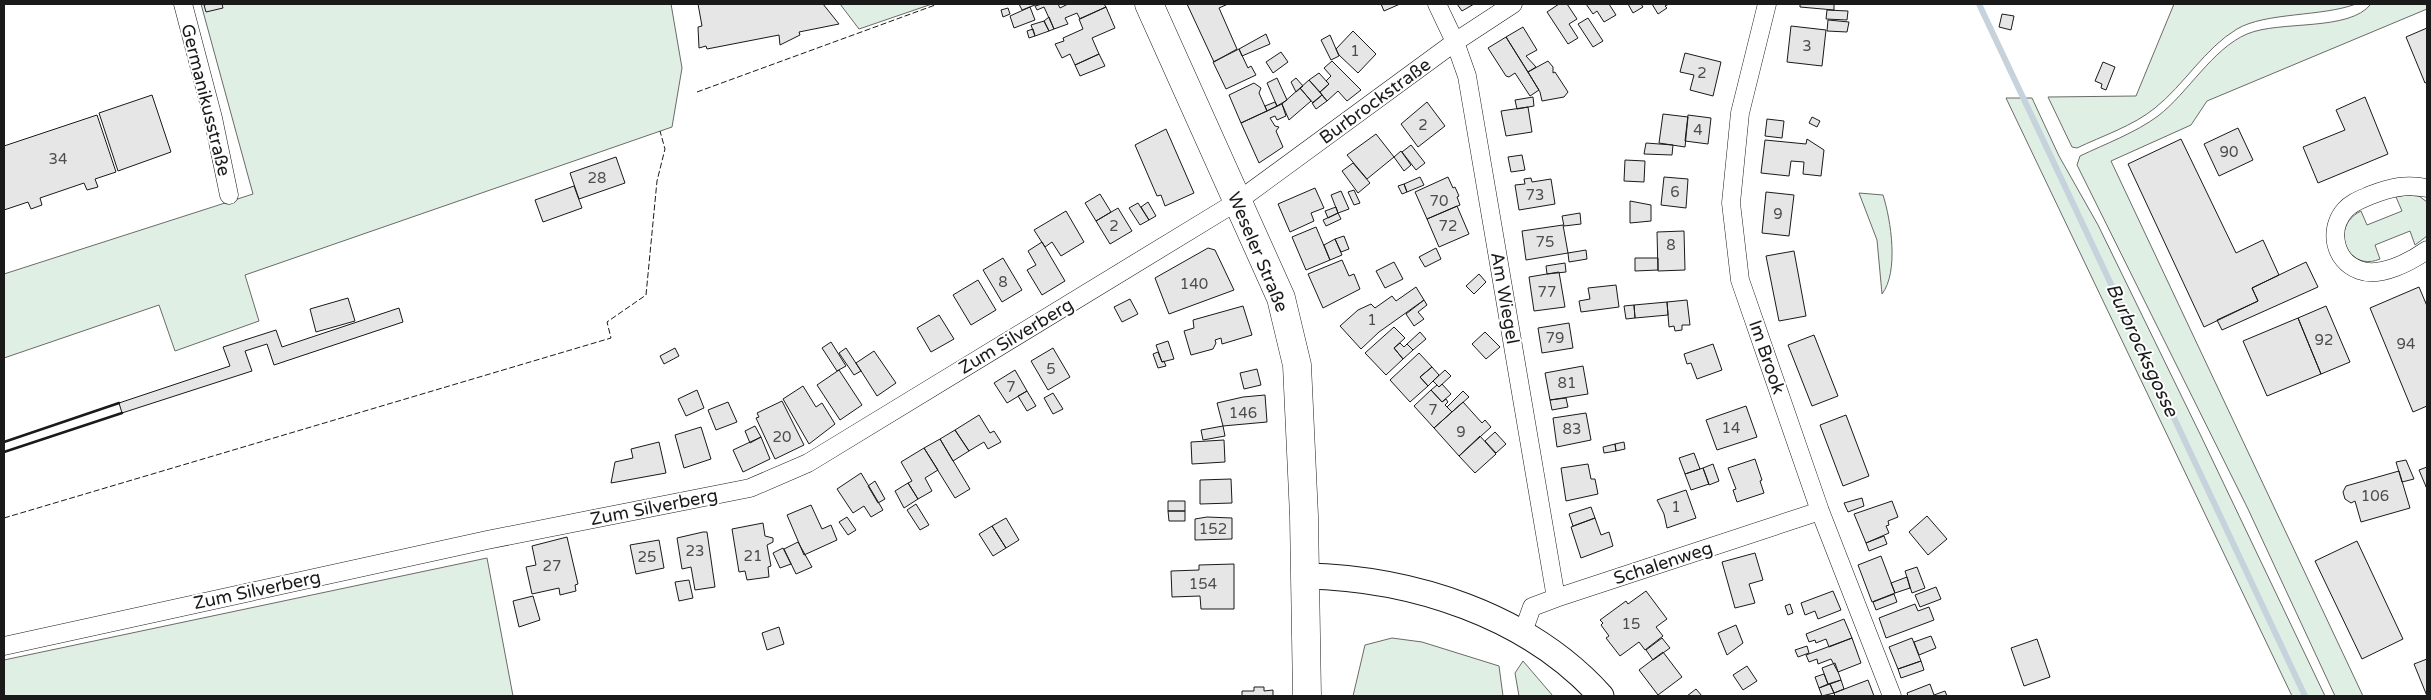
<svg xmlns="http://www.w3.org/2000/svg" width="2431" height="700" viewBox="0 0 2431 700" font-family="'Varela Round',sans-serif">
  <rect width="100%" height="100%" fill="#fff"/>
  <path fill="#e0efe3" stroke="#6a6a6a" d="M201 4H671L682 68 672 127 245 275 259 321 175 351 159 305 4 358V274L253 194Z
    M840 4H932L859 29Z
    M2174 4H2356C2321 17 2266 12 2237 29 2205 48 2184 85 2155 108 2133 126 2102 136 2077 148L2072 147 2048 97 2136 96Z
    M2371 4H2427V9L2207 101 2191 125 2111 161 2363 696H2335L2248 509 2077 165 2080 156C2105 144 2135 133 2158 116 2188 93 2212 49 2247 34 2280 20 2349 32 2371 4Z
    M2006 98H2032L2059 156 2098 225 2201 436 2325 696H2292Z
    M1859 193 1883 195C1891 220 1899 272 1882 294L1877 240Z
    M2405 195 2419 196 2427 202V236L2415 245 2410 231 2375 245 2380 259C2348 273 2328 227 2361 211L2367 225 2402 211 2396 197Z
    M487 558 513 696H4V660Z
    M1392 638 1422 642 1499 666 1503 696H1353L1365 645Z
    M1523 661 1553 696H1519L1515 673Z"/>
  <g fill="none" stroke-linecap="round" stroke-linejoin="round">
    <path stroke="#c6d2dc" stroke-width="6" d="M1979 4 2305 696"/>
  </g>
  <path fill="#e6e6e6" stroke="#1a1a1a" d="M209 4H222L223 8 206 12 204 5Z
    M698 4H823L839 24 799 32 800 35 780 45 779 35 707 49 706 46 699 48 698 27 702 26Z
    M1019 4H1035V5L1022 10Z
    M1042 4H1058L1060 8 1068 4H1104L1106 7 1080 19 1077 13 1065 18 1068 24 1054 29 1044 7 1037 10 1035 6Z
    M1187 4H1228L1219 8 1237 49 1214 62Z
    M1381 4H1400L1384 11Z
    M1457 4H1474L1462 11Z
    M1559 4H1567L1577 19 1569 24 1578 38 1568 44 1547 12Z
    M1586 4H1609L1616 15 1604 22 1597 11 1593 14Z
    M1628 4H1641L1643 7 1633 13Z
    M1652 4H1669L1665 6 1667 8 1658 14Z
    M1800 4H1834V10L1800 7Z
    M1030 7 1035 20 1014 28 1010 16Z
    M1106 7 1115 28 1092 38 1099 54 1075 65 1070 54 1062 58 1055 44 1064 41 1063 38 1083 29 1079 19Z
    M1008 8 1010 14 1003 17 1001 10Z
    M1827 10 1848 11 1847 20 1826 19Z
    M2002 14 2014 16 2011 30 1999 27Z
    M1049 17 1054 29 1049 31 1044 21Z
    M1588 18 1603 41 1593 47 1578 24Z
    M1828 20 1849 22 1847 32 1827 31Z
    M1044 21 1049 31 1035 36 1031 25Z
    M1791 26 1826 30 1822 66 1787 62Z
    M1523 27 1537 50 1526 56 1536 67 1528 72 1506 37Z
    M2427 28V82L2425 83 2406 37Z
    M1033 29 1035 36 1029 38 1027 31Z
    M1353 31 1376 54 1358 73 1339 55 1336 49Z
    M1266 34 1270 44 1242 56 1239 49Z
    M1330 35 1339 56 1331 60 1321 40Z
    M1506 37 1539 90 1530 96 1515 73 1509 77 1506 76 1488 48Z
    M1239 49 1248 68 1251 66 1256 75 1226 89 1213 62Z
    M1281 52 1288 62 1273 73 1266 62Z
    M1685 53 1721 62 1713 96 1690 90 1694 75 1680 72Z
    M1099 54 1105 66 1080 76 1075 65Z
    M1332 61 1361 90 1347 101 1338 91 1327 101 1320 92 1329 84 1326 81 1331 76 1324 68Z
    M1548 61 1553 67V73L1555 72 1568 92 1564 97 1542 101 1540 92 1528 72Z
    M2103 62 2115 67 2106 90 2101 88 2102 84 2095 81Z
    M1319 73 1329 84 1320 92 1309 80Z
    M1277 78 1287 100 1277 106 1267 83Z
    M1296 78 1303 86 1296 92 1291 82Z
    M1309 80 1322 95 1313 103 1300 88Z
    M1254 83 1261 88 1259 93 1267 111 1241 123 1229 95Z
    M1300 88 1311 101 1289 120 1282 104Z
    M152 95 171 152 118 171 99 113Z
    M1322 95 1327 101 1316 109 1312 103Z
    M1533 97 1534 106 1517 109 1515 100Z
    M2365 97 2388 154 2318 183 2303 147 2345 130 2336 110Z
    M1275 102 1277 106 1267 111 1265 106Z
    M1427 102 1445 126 1418 147 1401 124Z
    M1282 104 1286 116 1277 120 1275 116 1270 118 1275 126 1279 127 1276 131 1283 147 1259 163 1241 123Z
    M1528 107 1532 132 1506 136 1501 111Z
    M1663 114 1688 117 1685 147 1659 143Z
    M97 115 116 172 95 179 98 187 87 190 84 183 40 198 42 205 31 209 28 202 4 210V146Z
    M1688 115 1711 118 1708 144 1685 141Z
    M1812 117 1820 121 1817 127 1809 123Z
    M1767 119 1784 121 1782 138 1765 136Z
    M2238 128 2253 160 2219 176 2204 144Z
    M1166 129 1194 193 1165 206 1161 195 1157 196 1135 145Z
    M1376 134 1394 157 1367 179 1347 155Z
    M1807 139 1824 150 1821 176 1803 174 1804 162 1791 161 1789 176 1761 173 1765 140 1806 144Z
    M2181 139 2236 253 2263 240 2279 275 2252 288 2258 301 2204 327 2128 164Z
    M1646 143 1673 145 1672 155 1644 154Z
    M1411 145 1425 163 1416 170 1402 152Z
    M1401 151 1411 165 1404 171 1394 157Z
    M1522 155 1525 170 1511 172 1508 157Z
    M616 157 625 183 579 199 570 173Z
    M1625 160 1645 161 1644 182 1624 181Z
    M1353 163 1370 183 1358 193 1342 171Z
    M1420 177 1424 185 1407 192 1404 184Z
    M1448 177 1453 188 1455 187 1459 196 1457 197 1460 205 1427 219 1415 192Z
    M1664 177 1688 179 1686 208 1661 205Z
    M1531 178 1532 182 1551 179 1555 204 1519 210 1515 185 1525 184 1524 179Z
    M1404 184 1407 192 1402 194 1398 186Z
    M574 186 582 208 543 222 535 200Z
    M1315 188 1324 208 1311 213 1314 221 1290 232 1278 204Z
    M1354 190 1360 203 1354 205 1348 192Z
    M1341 191 1349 209 1338 213 1331 195Z
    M1766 192 1794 195 1789 236 1762 233Z
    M1100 194 1111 212 1096 221 1085 203Z
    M1630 201 1651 205V221L1630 223Z
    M1148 202 1156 216 1149 220 1141 207Z
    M1138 203 1149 220 1140 225 1129 208Z
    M1457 206 1469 234 1439 247 1427 219Z
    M1336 207 1338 213 1328 218 1325 211Z
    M1118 208 1132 231 1110 244 1096 221Z
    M1066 211 1084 242 1061 256 1052 242 1045 247 1034 230Z
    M1338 213 1341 219 1326 226 1323 220Z
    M1580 213 1581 224 1564 226 1562 216Z
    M1563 225 1568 253 1526 260 1522 231Z
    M1316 227 1330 260 1306 270 1292 237Z
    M1684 231 1685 270 1658 271 1657 232Z
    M1344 236 1349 249 1341 252 1335 239Z
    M1335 239 1342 255 1330 260 1324 245Z
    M1042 242 1065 281 1042 295 1027 270 1036 265 1028 251Z
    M1208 248 1215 250 1234 290 1169 314 1155 278Z
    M1436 248 1441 259 1425 267 1419 257Z
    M1586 250 1587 259 1569 262 1568 253Z
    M1794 251 1806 316 1779 321 1766 256Z
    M1003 258 1022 290 1002 302 983 270Z
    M1635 258H1658V270L1635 271Z
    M1342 260 1349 276 1354 274 1360 289 1323 308 1308 274Z
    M1394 262 1403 279 1385 288 1376 271Z
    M2306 262 2318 287 2222 330 2217 320 2258 301 2252 288Z
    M1565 263 1566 272 1547 274 1546 266Z
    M1559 272 1565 307 1534 311 1529 277Z
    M1479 274 1486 282 1474 294 1466 286Z
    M978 280 996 310 971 325 953 295Z
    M1616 285 1619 307 1581 312 1579 301 1590 299 1588 288Z
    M1416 287 1424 300 1379 332 1361 349 1340 326 1358 310 1371 304 1375 308 1392 296 1396 301Z
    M2419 287 2427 306V406L2413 412 2370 308Z
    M348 298 355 321 316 332 310 309Z
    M1130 299 1138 314 1122 322 1114 307Z
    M1424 300 1427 305 1418 312 1424 319 1414 326 1406 314Z
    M1687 300 1690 325H1682V330L1675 331 1674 326 1669 327 1667 302Z
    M1667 302 1668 315 1635 318 1634 305Z
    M1634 305 1635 318 1626 319 1624 306Z
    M1243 306 1252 335 1222 344 1221 338 1215 340 1216 343 1213 349 1191 355 1184 331 1194 328 1193 320Z
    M2326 306 2350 362 2321 374 2298 318Z
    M399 308 403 322 274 365 267 344 245 351 252 371 122 413 119 403 230 366 223 347 276 330 282 347Z
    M939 315 954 339 931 352 917 328Z
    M2298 318 2321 374 2267 396 2243 341Z
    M1569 323 1573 348 1542 353 1538 328Z
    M1394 327 1405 338 1394 348 1403 359 1386 375 1365 353Z
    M1420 332 1426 339 1413 350 1407 344Z
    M1485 332 1500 347 1486 359 1472 344Z
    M1814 335 1838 396 1812 406 1788 345Z
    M1168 341 1174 359 1162 362 1156 345Z
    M831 342 846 366 837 371 822 348Z
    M1400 343 1404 347 1407 344 1413 350 1403 359 1394 348Z
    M1713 344 1722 370 1697 379 1691 363 1687 364 1684 354Z
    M675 348 679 356 664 364 660 356Z
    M846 348 861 371 854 375 839 353Z
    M1053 348 1070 377 1048 390 1031 361Z
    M874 351 896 383 877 396 856 363Z
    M1158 352 1162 362 1164 361 1166 366 1158 368 1153 354Z
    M1419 353 1432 367 1420 377 1428 386 1410 402 1390 380Z
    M1583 366 1588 394 1550 400 1545 373Z
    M1432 367 1439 375 1428 386 1420 377Z
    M1257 369 1261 385 1244 389 1240 373Z
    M839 370 862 405 840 420 817 385Z
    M1015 370 1027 391 1007 403 994 383Z
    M1445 370 1451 376 1439 387 1433 381Z
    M1442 384 1451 394 1442 402 1431 390 1437 385 1439 387Z
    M803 386 816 407 822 403 835 424 809 444 783 399Z
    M697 390 704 408 686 416 678 399Z
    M1431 390 1442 402 1446 399 1448 402 1445 405 1452 412 1434 428 1414 406Z
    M1027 391 1036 406 1027 411 1018 396Z
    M1463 391 1469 397 1452 412 1447 407Z
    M1053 393 1063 409 1053 414 1044 398Z
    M1265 395 1267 422 1223 426 1217 403 1243 397Z
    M1566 398 1568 407 1552 410 1550 400Z
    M782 401 804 445 775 459 756 418 759 417 757 413Z
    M728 402 737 422 716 430 708 410Z
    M1463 402 1482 423 1485 420 1491 427 1459 456 1434 428Z
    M1746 406 1757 437 1717 450 1706 420Z
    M1586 413 1591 440 1557 447 1553 418Z
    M979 415 990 433 994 431 1001 442 988 449 984 442 969 451 955 430Z
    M1846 415 1869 476 1843 486 1820 425Z
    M755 426 761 437 750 443 745 431Z
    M1223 426 1225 436 1203 440 1201 430Z
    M701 427 711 459 684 468 675 435Z
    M955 430 969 451 953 461 940 439Z
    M1495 432 1506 444 1496 453 1485 441Z
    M1480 436 1496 454 1475 473 1459 456Z
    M761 437 770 459 743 472 733 450Z
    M940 439 970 489 955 498 924 448Z
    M1224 440 1225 462 1192 464 1191 442Z
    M659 442 666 473 611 483 615 462 633 458 631 449Z
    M1624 442 1625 449 1616 451 1615 444Z
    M1615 444 1616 451 1604 453 1603 447Z
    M924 448 938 470 925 478 932 491 918 499 908 483 912 481 901 462Z
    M1694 453 1700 469 1685 474 1679 458Z
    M1755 459 1762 480 1760 481 1764 493 1737 502 1733 490 1736 489 1728 468Z
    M2406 460 2414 479 2402 482 2396 462Z
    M1588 464 1591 479H1595L1598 494 1566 501 1561 468Z
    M1713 464 1719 481 1709 485 1703 468Z
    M2427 467V489L2419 470Z
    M1703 468 1709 484 1691 490 1685 474Z
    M2399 471 2410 508 2361 522 2355 501 2351 503 2345 499 2343 492 2346 486Z
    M861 473 883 510 871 517 864 506 853 513 837 489Z
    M1231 479 1232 503 1200 504V480Z
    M875 481 885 499 878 503 868 486Z
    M908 483 918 499 904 508 895 491Z
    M1686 490 1696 518 1667 528 1664 514 1657 500Z
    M1862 498 1864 506 1848 512 1844 503Z
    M1168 501H1185V511H1168Z
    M1892 501 1898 517 1888 521 1889 525 1886 526 1889 533 1866 543 1854 514Z
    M916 504 929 525 920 530 907 510Z
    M811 505 822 529 831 525 837 540 804 555 787 515Z
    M1591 507 1595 518 1573 526 1569 514Z
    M1168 511H1185V521H1169Z
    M1927 516 1947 539 1928 555 1909 532Z
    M847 517 856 530 848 535 839 522Z
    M1207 517 1232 518V539L1195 540V519Z
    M1006 518 1019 540 1006 548 992 526Z
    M1595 518 1601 535 1609 532 1613 546 1581 558 1571 527Z
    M763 523 765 536 773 538V542L767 545 771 566 768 567 769 577 747 580 745 571 739 572 732 529Z
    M992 526 1006 548 993 556 979 534Z
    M703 532H707L715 587 695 590 691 567 682 569 677 538Z
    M1884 536 1887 544 1869 551 1866 543Z
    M567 537 578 584 575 585 576 591 560 595 559 588 532 594 526 567 536 565 532 546Z
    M659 540 664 568 636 574 630 545Z
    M2357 541 2403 639 2362 659 2315 561Z
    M798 542 812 567 796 574 784 549Z
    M783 548 791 564 780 568 773 553Z
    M1755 553 1763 580 1749 584 1755 603 1735 608 1722 562Z
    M1881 556 1895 593 1872 602 1858 565Z
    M1234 564V609H1201L1200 596 1172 597 1171 571 1199 570V565Z
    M1917 567 1925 588 1912 593 1905 571Z
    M1907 577 1910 588 1895 593 1891 583Z
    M689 580 693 598 679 601 675 582Z
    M1936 587 1941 599 1920 607 1915 595Z
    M1646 591 1667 619 1656 627 1663 636 1645 650 1639 642 1620 656 1606 638 1609 636 1601 625 1603 623 1600 620 1626 601 1628 604Z
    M1833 591 1841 610 1818 619 1815 611 1805 615 1801 603Z
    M1894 594 1897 602 1876 610 1873 602Z
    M533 596 540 620 519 627 513 601Z
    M1790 604 1793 613 1788 615 1785 606Z
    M1915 604 1918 611 1929 607 1934 620 1886 638 1879 618Z
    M1844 619 1852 638 1829 647 1826 639 1816 643 1815 640 1809 642 1806 634Z
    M1736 625 1743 643 1727 655 1718 633Z
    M779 627 784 644 767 650 762 633Z
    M1931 636 1936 648 1919 655 1914 642Z
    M1662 638 1670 648 1653 660 1646 650Z
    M1852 638 1861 663 1838 672 1831 659 1818 664 1817 659 1809 662 1806 655Z
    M1912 638 1921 661 1898 669 1889 647Z
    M2037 639 2050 677 2024 686 2011 648Z
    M1807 646 1809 653 1798 657 1795 650Z
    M1663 652 1682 677 1658 695 1639 670Z
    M2427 659V696L2414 664Z
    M1921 661 1924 670 1901 678 1898 669Z
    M1835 663 1841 680 1828 684 1822 668Z
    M1747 666 1757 681 1743 690 1733 675Z
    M1824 674 1828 684 1819 688 1815 677Z
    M1841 680 1844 689 1834 693 1830 684Z
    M1868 680 1874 696H1835L1834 693Z
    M1830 684 1834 693 1822 696 1819 688Z
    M1930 684 1934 695 1945 691 1947 696H1908L1907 693Z
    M1254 687H1264V691L1273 690V696H1242V691H1254Z
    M1696 689 1702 696H1687Z"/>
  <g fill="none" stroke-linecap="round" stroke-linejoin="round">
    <g stroke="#1a1a1a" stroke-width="19">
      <path id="street" d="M183 4 213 118 229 195
        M1437 4 1455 42 1467 76 1556 598
        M1767 4 1740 113 1731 203 1740 280 1820 511 1892 696
        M2427 188C2406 184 2392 187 2371 195 2362 199 2352 202 2345 210 2328 229 2334 261 2359 270 2380 278 2410 262 2427 250
        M1523 632 1532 607 1556 598 1820 511
        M4 646 487 540 750 488 808 463 1238 201 1455 42 1513 4"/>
    </g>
    <g stroke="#1a1a1a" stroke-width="27">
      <path id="secondary" d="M1305 576C1412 578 1528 615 1601 696"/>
    </g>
    <g stroke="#1a1a1a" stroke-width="29">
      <path id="primary" d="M1149 4 1281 298 1297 365 1304 516 1307 696"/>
    </g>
    <use href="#street" stroke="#fff" stroke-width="18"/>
    <use href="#secondary" stroke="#fff" stroke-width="25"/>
    <use href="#primary" stroke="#fff" stroke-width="28"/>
    <path stroke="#1a1a1a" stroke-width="1" stroke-dasharray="6 2.5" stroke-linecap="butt" d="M697 92 938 4
      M4 518 611 338 607 322 646 295 657 181 665 149 660 131"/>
    <path stroke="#1a1a1a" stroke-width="2.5" d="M4 442 119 403
      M4 452 122 413"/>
  </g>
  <g text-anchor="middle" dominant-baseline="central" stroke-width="4" stroke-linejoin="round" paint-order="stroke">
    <g font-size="15" fill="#4d4d4d">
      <text x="1807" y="46">3</text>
      <text x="1355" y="51">1</text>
      <text x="1702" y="73">2</text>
      <text x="1423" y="125">2</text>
      <text x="1698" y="130">4</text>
      <text x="2229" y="152">90</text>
      <text x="58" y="159">34</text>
      <text x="597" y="178">28</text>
      <text x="1675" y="192">6</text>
      <text x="1535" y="195">73</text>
      <text x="1439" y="201">70</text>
      <text x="1778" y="214">9</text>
      <text x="1114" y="226">2</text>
      <text x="1448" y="226">72</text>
      <text x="1545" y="242">75</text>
      <text x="1671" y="245">8</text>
      <text x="1003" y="282">8</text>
      <text x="1194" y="284">140</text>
      <text x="1547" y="292">77</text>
      <text x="1372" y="320">1</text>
      <text x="1555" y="338">79</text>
      <text x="2324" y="340">92</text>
      <text x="2406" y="344">94</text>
      <text x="1051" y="369">5</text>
      <text x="1567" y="383">81</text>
      <text x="1011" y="387">7</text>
      <text x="1433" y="410">7</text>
      <text x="1243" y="413">146</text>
      <text x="1731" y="428">14</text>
      <text x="1572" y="429">83</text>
      <text x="1461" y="432">9</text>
      <text x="782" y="437">20</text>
      <text x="2375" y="496">106</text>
      <text x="1676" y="507">1</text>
      <text x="1213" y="529">152</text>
      <text x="695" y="551">23</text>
      <text x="753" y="556">21</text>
      <text x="647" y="557">25</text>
      <text x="552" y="566">27</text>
      <text x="1203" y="584">154</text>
      <text x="1631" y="624">15</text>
    </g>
    <g font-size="18" fill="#1a1a1a" stroke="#fff">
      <text transform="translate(206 100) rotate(76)">Germanikusstraße</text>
      <text transform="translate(1375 101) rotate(-36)">Burbrockstraße</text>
      <text transform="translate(1258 252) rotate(67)">Weseler Straße</text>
      <text transform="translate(1505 298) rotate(80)">Am Wiegel</text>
      <text transform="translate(1016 336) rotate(-31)">Zum Silverberg</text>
      <text transform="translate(1767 357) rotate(71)">Im Brook</text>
      <text transform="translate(654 507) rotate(-11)">Zum Silverberg</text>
      <text transform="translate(1663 563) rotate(-18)">Schalenweg</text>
      <text transform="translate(257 590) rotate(-12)">Zum Silverberg</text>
    </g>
    <g font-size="19" font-style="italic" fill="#1a1a1a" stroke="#fff">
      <text transform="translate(2142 350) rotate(65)">Burbrocksgosse</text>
    </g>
  </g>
  <rect width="2431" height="700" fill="none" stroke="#1a1a1a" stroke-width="10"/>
</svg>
